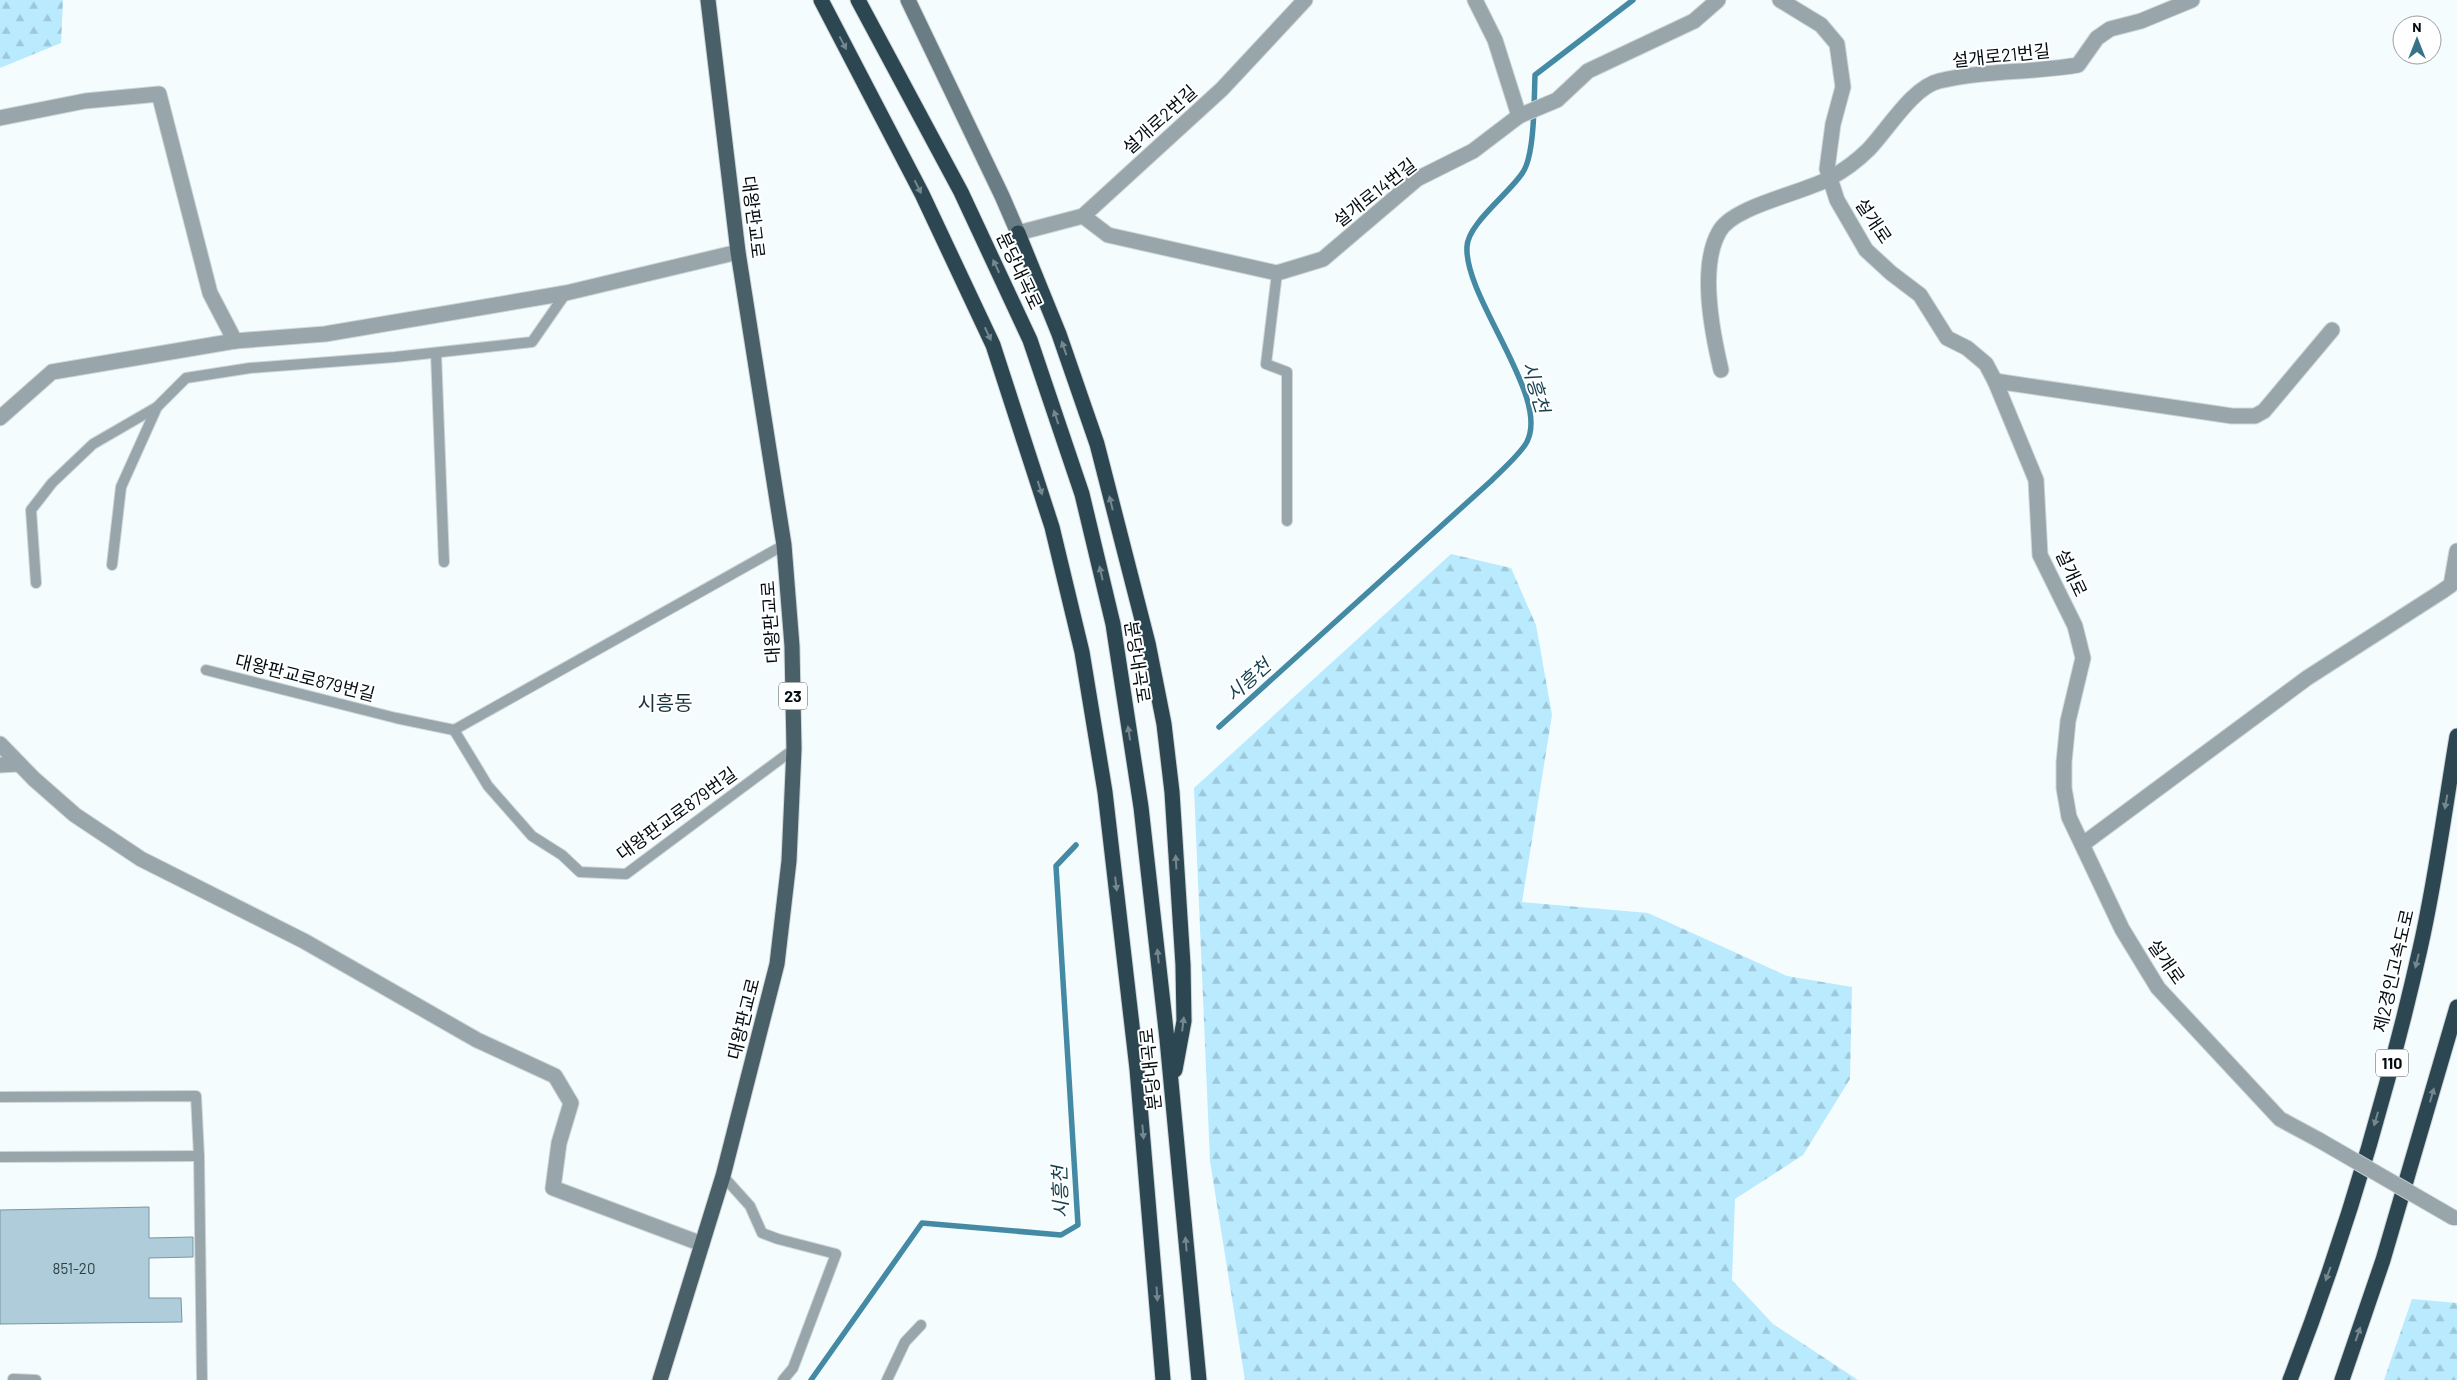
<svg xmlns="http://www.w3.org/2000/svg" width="2457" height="1380" font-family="Barlow,'Noto Sans KR',sans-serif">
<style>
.forest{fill:url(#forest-firs)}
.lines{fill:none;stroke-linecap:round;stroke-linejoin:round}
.stream{stroke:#448aa4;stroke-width:5.5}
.building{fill:#aeccd9;stroke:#7996a3}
.lane-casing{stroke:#ced6d8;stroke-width:12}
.street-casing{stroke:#ced6d8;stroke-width:17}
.secondary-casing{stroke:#ced6d8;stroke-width:17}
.primary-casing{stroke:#ced6d8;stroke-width:17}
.highway-casing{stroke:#ced6d8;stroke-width:17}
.lane{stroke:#98a5ab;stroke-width:10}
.street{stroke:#98a5ab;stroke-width:15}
.secondary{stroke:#6a7d85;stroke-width:15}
.primary{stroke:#496069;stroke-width:15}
.highway{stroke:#2d4752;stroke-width:15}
.street-bridge-casing{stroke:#ced6d8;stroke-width:17;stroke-linecap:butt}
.street-bridge{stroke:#98a5ab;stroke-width:15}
.oneway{fill:#76878f}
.labels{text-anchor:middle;stroke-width:4;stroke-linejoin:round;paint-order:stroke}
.number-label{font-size:15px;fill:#2e3e44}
.shield{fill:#fff;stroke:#4f5659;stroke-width:1}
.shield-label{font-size:16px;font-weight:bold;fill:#040e12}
.street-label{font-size:18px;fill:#040e12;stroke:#fff}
.water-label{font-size:19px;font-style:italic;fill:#143f4e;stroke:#fff}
.quarter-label{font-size:20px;fill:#17313c;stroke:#fff}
</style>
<defs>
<pattern id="forest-firs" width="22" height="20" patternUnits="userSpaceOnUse" patternTransform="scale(1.25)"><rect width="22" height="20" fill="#b9eafe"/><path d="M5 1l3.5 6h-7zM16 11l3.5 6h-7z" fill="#9dc8d9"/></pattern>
</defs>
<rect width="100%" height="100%" fill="#f5fcfe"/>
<!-- forest -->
<g class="forest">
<path d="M0,0H63L61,43L0,68Z"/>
<path d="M1451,554L1511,568L1536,625L1552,715L1522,902L1648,913L1787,976L1852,987L1850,1079L1803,1155L1735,1199L1732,1280L1773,1324L1858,1380H1245L1210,1161L1194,788Z"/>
<path d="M2412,1299L2457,1303V1380H2384Z"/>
</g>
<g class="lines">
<!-- stream -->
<g class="stream">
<path d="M1219,727L1491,481C1502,470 1516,458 1525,445C1555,402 1464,299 1467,247C1467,224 1511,192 1523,172C1535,154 1534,98 1535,75L1633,0"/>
<path d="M811,1380L922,1223L1061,1235L1078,1225L1056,866L1076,845"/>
</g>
</g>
<!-- building -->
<path class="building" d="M149,1207V1238L193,1237V1257L149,1258V1298H181L182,1322L0,1324V1210Z"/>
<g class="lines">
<defs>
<g id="lane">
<path d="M1277,273L1266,364L1287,372V521"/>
<path d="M436,353L444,562"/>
<path d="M784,545L454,730L488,786L532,836L562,855L580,872L626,874L794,749"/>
<path d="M112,565L121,487L157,407L186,378L250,368L395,357L532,342L566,293"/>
<path d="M36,583L31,510L52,483L93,444L157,407"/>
<path d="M206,670L396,718L454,730"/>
<path d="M0,1097L196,1096L199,1156L202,1380"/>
<path d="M0,1157L199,1156"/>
<path d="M723,1176L750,1206L762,1233L778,1239L836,1254L793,1368L783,1380"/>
<path d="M13,1379L36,1380"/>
<path d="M887,1380L905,1342L921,1325"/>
</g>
<g id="street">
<path d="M1475,0L1495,40L1519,116"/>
<path d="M1780,0L1821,25L1837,44L1843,87L1833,124L1827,169L1837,200L1866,250L1891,273L1920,295L1947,338L1967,348L1986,364L1995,381L2036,480L2040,555L2075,626L2083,658L2068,721L2064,762V788L2069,817L2122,929L2158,988L2280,1119L2319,1140"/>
<path d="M0,118L85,101L159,94L210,293L235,341"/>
<path d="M1083,216L1108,235L1277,273L1323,259L1417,179L1473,151L1519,116L1557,100L1588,71L1694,21L1718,0"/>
<path d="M1018,233L1083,216L1222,89L1305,0"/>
<path d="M1721,370C1712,332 1699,267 1719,232C1732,206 1804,193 1830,178C1843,171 1859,159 1869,149C1888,129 1913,87 1939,81C1984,70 2032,73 2078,65L2097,38L2110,29L2141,21L2192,0"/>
<path d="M1995,381L2232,416H2255L2264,411L2332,330"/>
<path d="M0,418L52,372L235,341L325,334L566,293L738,252"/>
<path d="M0,744L34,779L75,815L141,859L304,941L477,1040L555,1076L571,1103L559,1143L553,1188L702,1244"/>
<path d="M0,765L19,764"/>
<path d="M2083,844L2307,678L2441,592L2451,585L2457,551"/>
</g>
<path id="secondary" d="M908,0L1002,196L1018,233"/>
<path id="primary" d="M660,1380L723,1176L777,964L789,861L794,749L792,646L784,545L738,252L708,0"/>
<g id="highway">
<path d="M821,0L922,194L993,345L1052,527L1082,652L1105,792L1137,1069L1163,1380"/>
<path d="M858,0L961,192L1030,340L1082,494L1113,624L1141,807L1167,1039L1199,1380"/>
<path d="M1018,233L1059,334L1097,444L1148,643L1164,724L1172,792L1183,965L1184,1021L1175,1070"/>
<path d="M2290,1380C2344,1240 2387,1095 2420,949C2436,879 2445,807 2457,736"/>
<path d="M2342,1380L2383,1260L2457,1007"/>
</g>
</defs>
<!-- lane casing -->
<use href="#lane" class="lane-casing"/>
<!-- street casing -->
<use href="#street" class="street-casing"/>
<!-- secondary casing -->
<use href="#secondary" class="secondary-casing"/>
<!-- primary casing -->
<use href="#primary" class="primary-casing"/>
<!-- highway casing -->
<use href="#highway" class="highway-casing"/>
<!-- lane -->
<use href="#lane" class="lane"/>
<!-- street -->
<use href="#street" class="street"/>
<!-- secondary -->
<use href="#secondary" class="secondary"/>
<!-- primary -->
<use href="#primary" class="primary"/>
<!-- highway -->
<use href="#highway" class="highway"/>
<defs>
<path id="street-bridge" d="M2319,1140L2454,1218"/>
</defs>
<!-- street-bridge casing -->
<use href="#street-bridge" class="street-bridge-casing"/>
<!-- street-bridge -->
<use href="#street-bridge" class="street-bridge"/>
</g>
<!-- one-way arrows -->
<defs><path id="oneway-solid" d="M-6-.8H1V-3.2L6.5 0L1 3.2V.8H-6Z" transform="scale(1.25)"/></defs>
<g class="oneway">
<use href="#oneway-solid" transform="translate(843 43) rotate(62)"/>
<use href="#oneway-solid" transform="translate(918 187) rotate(63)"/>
<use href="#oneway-solid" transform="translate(996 266) rotate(-115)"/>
<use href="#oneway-solid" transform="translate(988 334) rotate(65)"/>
<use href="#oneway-solid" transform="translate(1064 348) rotate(-109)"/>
<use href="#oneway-solid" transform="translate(1056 417) rotate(-108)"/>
<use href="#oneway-solid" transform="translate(1040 488) rotate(72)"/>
<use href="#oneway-solid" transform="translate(1111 503) rotate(-104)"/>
<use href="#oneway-solid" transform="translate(1101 573) rotate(-103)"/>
<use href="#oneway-solid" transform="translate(1129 733) rotate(-99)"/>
<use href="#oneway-solid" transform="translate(2446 802) rotate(100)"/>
<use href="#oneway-solid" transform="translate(1176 862) rotate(-93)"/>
<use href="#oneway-solid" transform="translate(1116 884) rotate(83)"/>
<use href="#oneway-solid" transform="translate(1158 956) rotate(-96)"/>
<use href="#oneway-solid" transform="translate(2417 961) rotate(104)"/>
<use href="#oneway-solid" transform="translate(1183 1024) rotate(-83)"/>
<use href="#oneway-solid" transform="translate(2432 1095) rotate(-74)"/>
<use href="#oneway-solid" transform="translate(2376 1119) rotate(106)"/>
<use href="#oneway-solid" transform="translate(1143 1132) rotate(85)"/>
<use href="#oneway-solid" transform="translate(1186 1244) rotate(-95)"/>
<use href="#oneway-solid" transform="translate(2328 1274) rotate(110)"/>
<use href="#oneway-solid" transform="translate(1157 1294) rotate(86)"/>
<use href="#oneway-solid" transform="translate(2358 1334) rotate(-71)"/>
</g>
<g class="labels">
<!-- number labels -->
<g class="number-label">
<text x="74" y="1274">851-20</text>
</g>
<!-- shield labels -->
<g class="shield">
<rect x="779" y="682.5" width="28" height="27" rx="4"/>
<rect x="2376" y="1049.5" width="32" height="27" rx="4"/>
</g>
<g class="shield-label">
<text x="793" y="702">23</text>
<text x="2392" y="1069">110</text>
</g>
<!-- street labels -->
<g class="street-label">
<text transform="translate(2001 56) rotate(-6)" y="6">설개로21번길</text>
<text transform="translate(1160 120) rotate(-42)" y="6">설개로2번길</text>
<text transform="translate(1375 193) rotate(-38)" y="6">설개로14번길</text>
<text transform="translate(753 217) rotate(83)" y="6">대왕판교로</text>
<text transform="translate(1873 221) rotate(56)" y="6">설개로</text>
<text transform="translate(1019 271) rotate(65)" y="6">분당내곡로</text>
<text transform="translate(2071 573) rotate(65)" y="6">설개로</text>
<text transform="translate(771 622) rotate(-94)" y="6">대왕판교로</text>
<text transform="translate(1137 662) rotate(81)" y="6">분당내곡로</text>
<text transform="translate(305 678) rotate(14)" y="6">대왕판교로879번길</text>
<text transform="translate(677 814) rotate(-36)" y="6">대왕판교로879번길</text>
<text transform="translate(2166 962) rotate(55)" y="6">설개로</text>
<text transform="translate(2394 971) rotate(-77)" y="6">제2경인고속도로</text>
<text transform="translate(744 1019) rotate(-76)" y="6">대왕판교로</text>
<text transform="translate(1151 1069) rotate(-96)" y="6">분당내곡로</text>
</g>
<!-- water labels -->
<g class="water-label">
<text transform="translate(1536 387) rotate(73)" y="7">시흥천</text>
<text transform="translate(1248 680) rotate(-42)" y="7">시흥천</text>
<text transform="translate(1060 1192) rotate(-92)" y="7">시흥천</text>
</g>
<!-- quarter labels -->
<g class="quarter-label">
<text x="665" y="710">시흥동</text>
</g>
</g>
<!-- north arrow -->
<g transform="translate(2417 40)"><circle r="24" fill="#ffffff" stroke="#9b9fa0"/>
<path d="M0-4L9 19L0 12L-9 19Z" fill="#367389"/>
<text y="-8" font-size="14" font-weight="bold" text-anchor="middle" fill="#040e12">N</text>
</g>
</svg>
